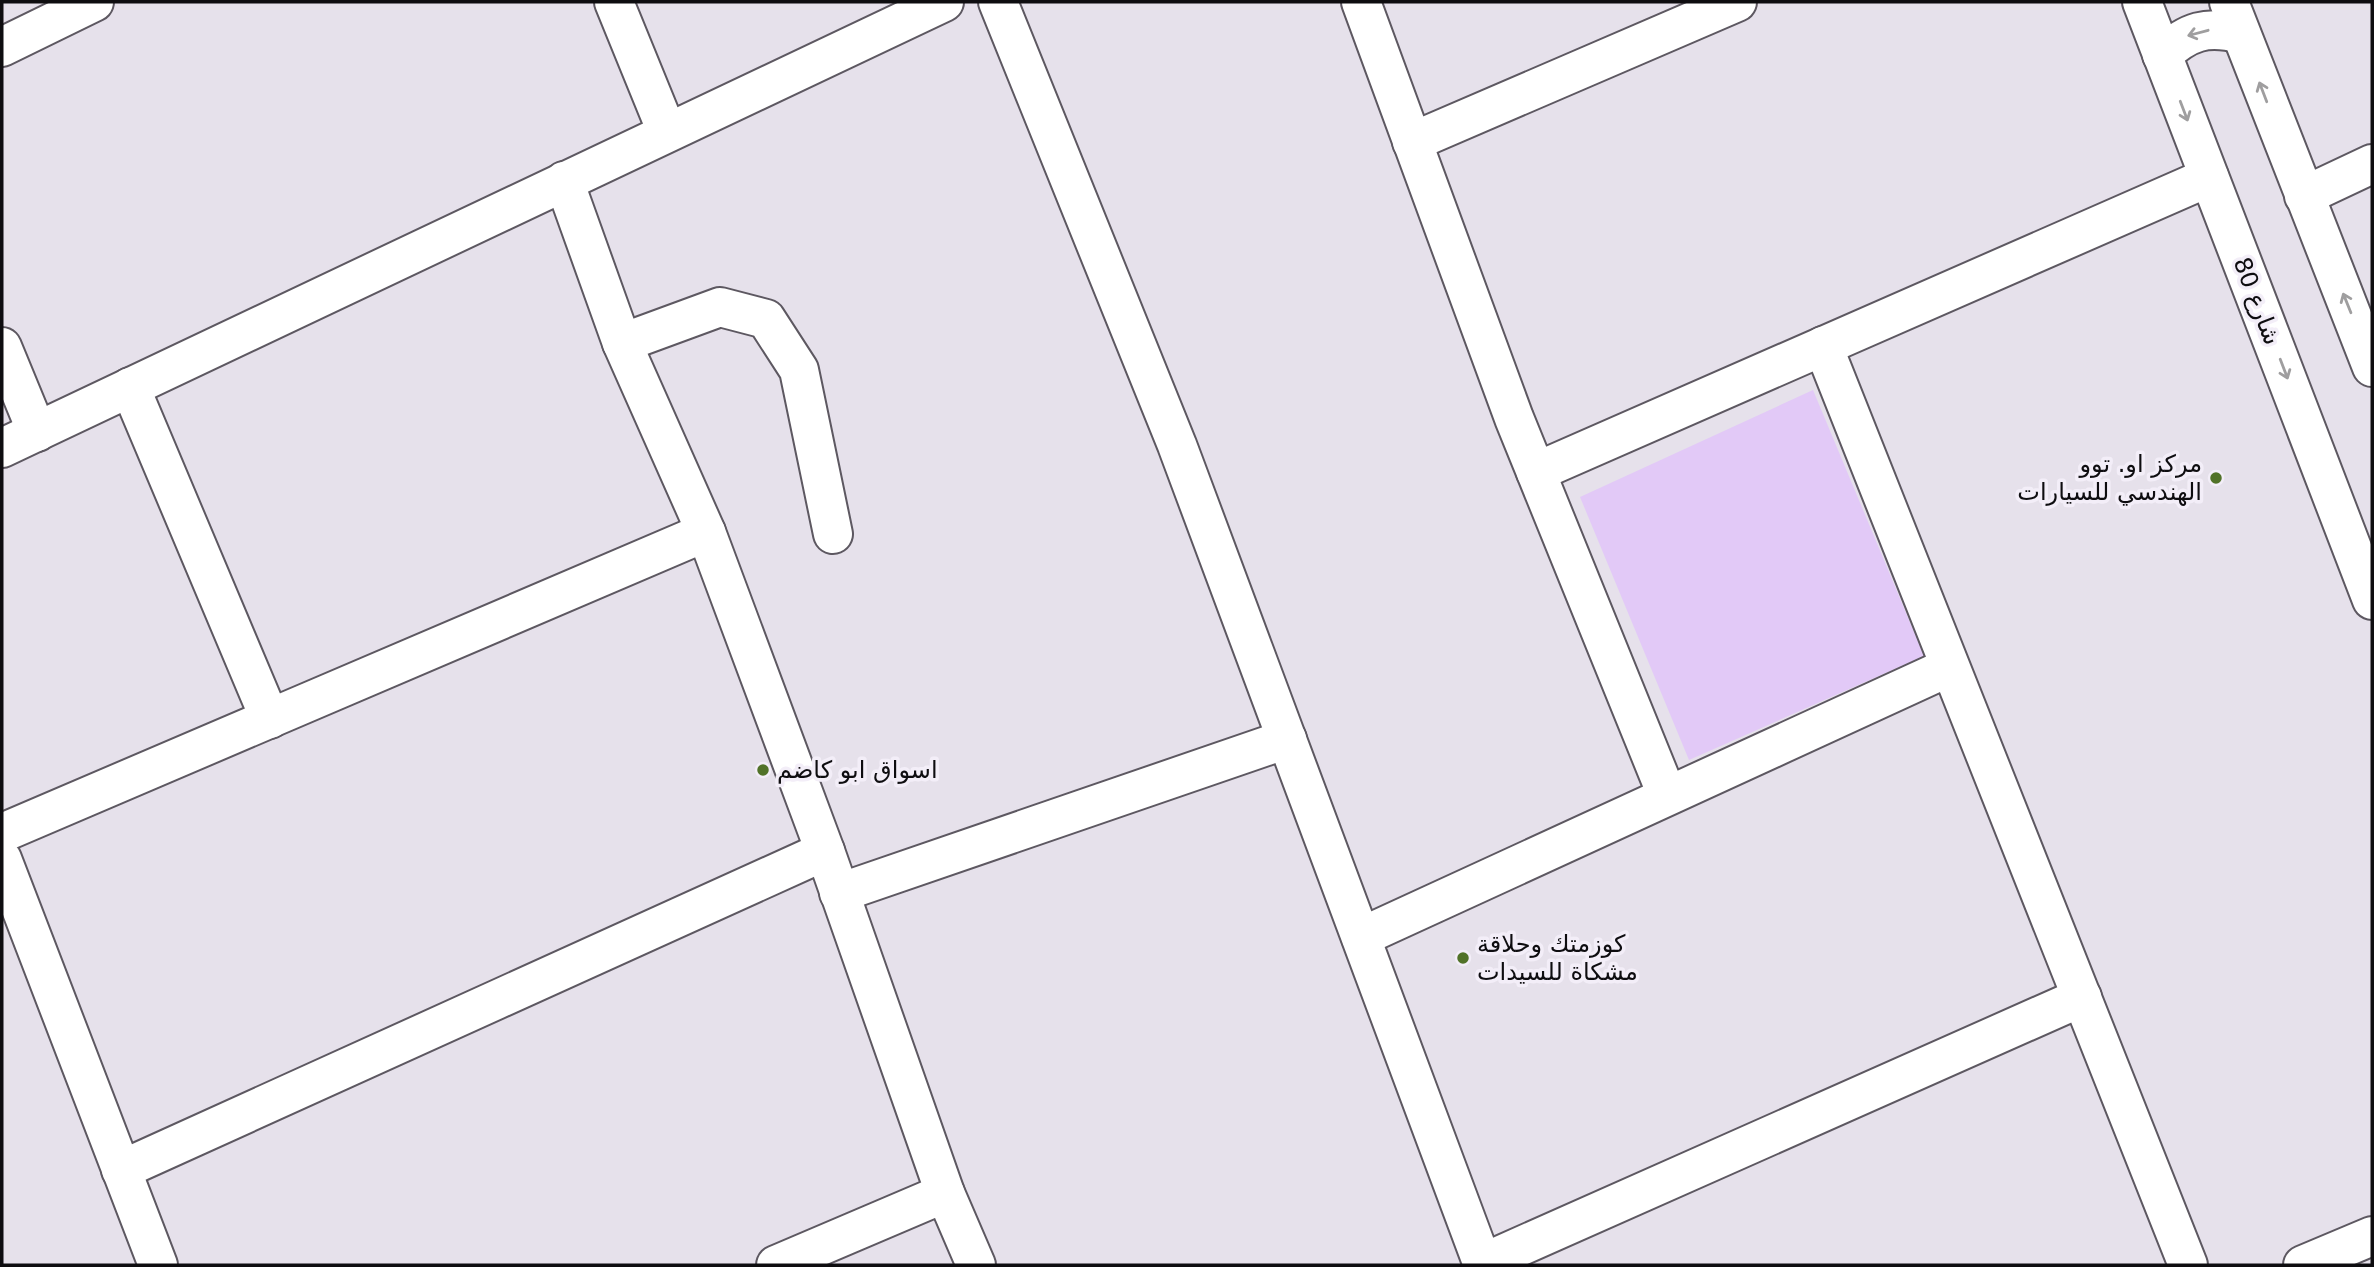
<svg xmlns="http://www.w3.org/2000/svg" width="2374" height="1267" font-family="'DejaVu Sans',Vazirmatn,sans-serif">
<style>
.green{fill:#e2c9f7}
.lines{fill:none;stroke-linecap:round;stroke-linejoin:round}
.minor-casing{stroke:#5d5861;stroke-width:42}
.major-casing{stroke:#5d5861;stroke-width:42}
.minor{stroke:#fff;stroke-width:38}
.major{stroke:#fff;stroke-width:38}
.oneway{stroke:#9f9e9f}
.poi-dot{fill:#517228;stroke:#f3eef8;stroke-width:2.5}
.labels{text-anchor:middle;stroke-width:7;stroke-linejoin:round;paint-order:stroke}
.street-label{font-size:24px;fill:#0e0d10;stroke:#f3eef8}
.poi-label{font-size:24px;fill:#0e0d10;stroke:#f3eef8;text-anchor:start}
</style>
<rect width="100%" height="100%" fill="#e6e1eb"/>
<!-- green -->
<path class="green" d="M1813,390L1924,656L1689,760L1580,497Z"/>
<g class="lines">
<defs>
<g id="minor">
<path d="M614,2L667,132"/>
<path d="M998,2L1177,445L1483,1265"/>
<path d="M1361,2L1514,418L1667,795"/>
<path d="M2,47L94,2"/>
<path d="M1412,142L1737,2"/>
<path d="M564,181L622,343L706,532L825,851L945,1193L976,1265"/>
<path d="M2304,196L2372,164"/>
<path d="M622,343L720,307L766,319L799,370L833,534"/>
<path d="M1823,346L2188,1265"/>
<path d="M2,347L37,432"/>
<path d="M130,387L270,719"/>
<path d="M2,448L944,2"/>
<path d="M1536,472L2209,177"/>
<path d="M2,833L706,532"/>
<path d="M2,859L158,1265"/>
<path d="M839,893L1287,739"/>
<path d="M1361,937L1949,667"/>
<path d="M121,1170L825,851"/>
<path d="M1483,1263L2082,997"/>
<path d="M776,1265L945,1193"/>
<path d="M2303,1265L2372,1236"/>
</g>
<g id="major">
<path d="M2142,2L2372,600"/>
<path d="M2229,2L2372,367"/>
<path d="M2162,55C2188,31 2207,25 2241,34"/>
</g>
</defs>
<!-- minor casing -->
<use href="#minor" class="minor-casing"/>
<!-- major casing -->
<use href="#major" class="major-casing"/>
<!-- minor -->
<use href="#minor" class="minor"/>
<!-- major -->
<use href="#major" class="major"/>
</g>
<!-- one-way arrows -->
<defs><path id="oneway-shaft" d="M-6 0H5M1.5-3L5.5 0L1.5 3" fill="none" stroke-width="1.6" stroke-linecap="round" stroke-linejoin="round" transform="scale(1.75)"/></defs>
<g class="oneway">
<use href="#oneway-shaft" transform="translate(2198 33) rotate(165)"/>
<use href="#oneway-shaft" transform="translate(2263 92) rotate(-111)"/>
<use href="#oneway-shaft" transform="translate(2184 111) rotate(69)"/>
<use href="#oneway-shaft" transform="translate(2347 303) rotate(-112)"/>
<use href="#oneway-shaft" transform="translate(2284 369) rotate(69)"/>
</g>
<!-- markers -->
<g class="poi-dot">
<circle cx="2216" cy="478" r="7"/>
<circle cx="763" cy="770" r="7"/>
<circle cx="1463" cy="958" r="7"/>
</g>
<g class="labels">
<!-- street labels -->
<g class="street-label">
<text transform="translate(2257 301) rotate(69)" y="8">شارع 80</text>
</g>
<!-- poi labels -->
<g class="poi-label">
<text x="2202" y="472" text-anchor="end">مركز او. توو<tspan x="2202" dy="28">الهندسي للسيارات</tspan></text>
<text x="777" y="778">اسواق ابو كاضم</text>
<text x="1477" y="952">كوزمتك وحلاقة<tspan x="1477" dy="28">مشكاة للسيدات</tspan></text>
</g>
</g>
<!-- border -->
<rect width="2374" height="1267" fill="none" stroke="#0e0d10" stroke-width="7"/>
</svg>
